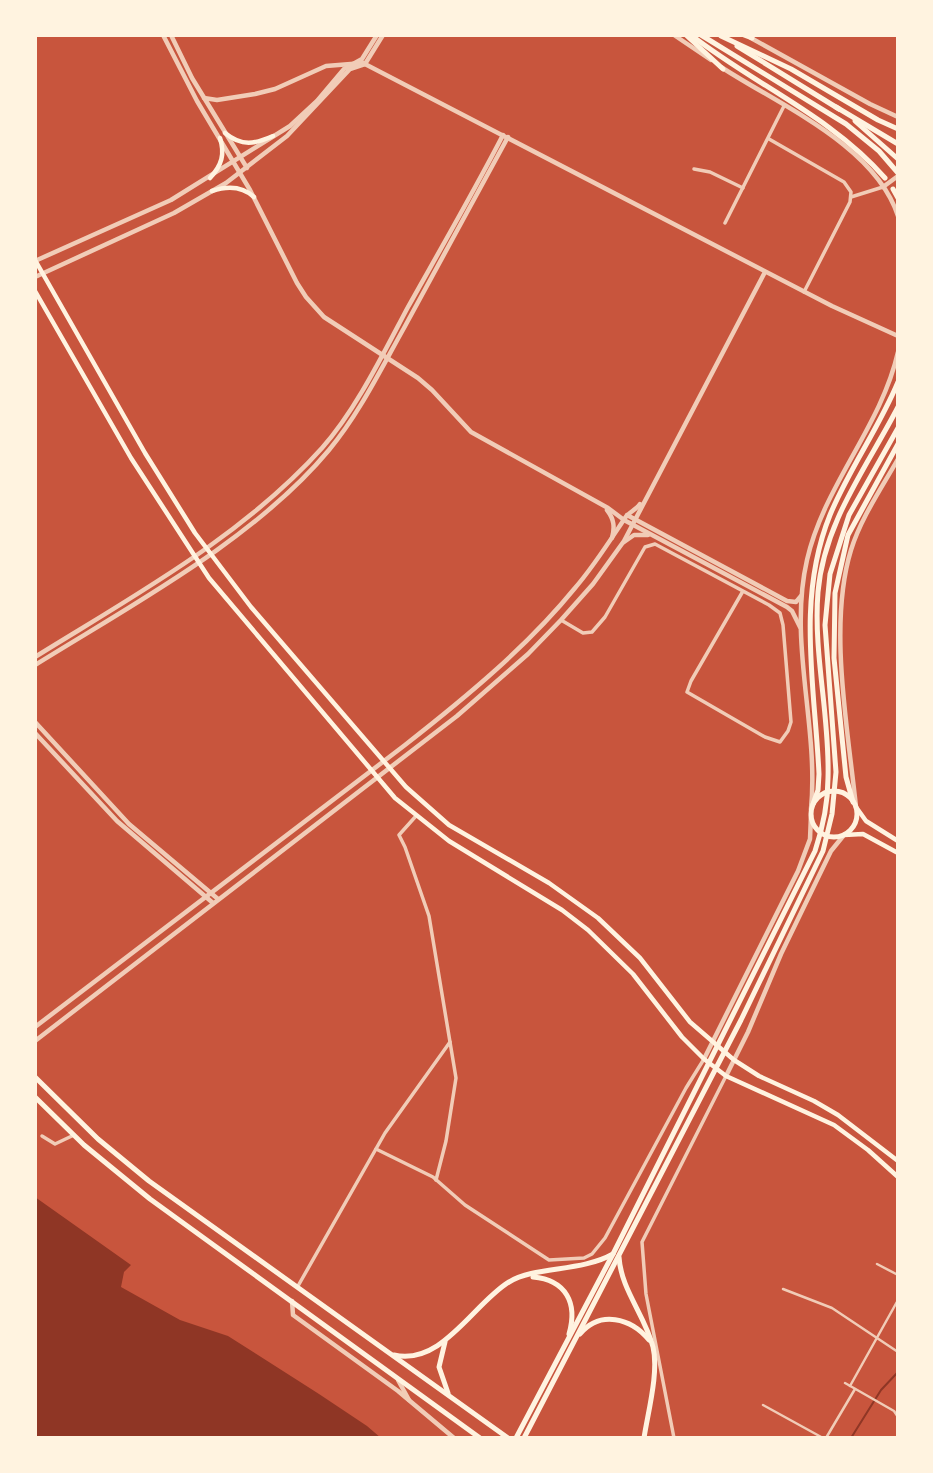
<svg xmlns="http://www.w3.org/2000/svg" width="933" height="1473" font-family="Arial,sans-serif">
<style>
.water{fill:#8f3625}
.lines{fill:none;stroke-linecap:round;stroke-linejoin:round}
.stream{stroke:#8f3625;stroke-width:2}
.pedestrian{stroke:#f1ccb7;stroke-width:2.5}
.minor{stroke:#f1ccb7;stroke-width:3.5}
.tertiary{stroke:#f1ccb7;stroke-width:4.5}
.secondary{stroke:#fff3e0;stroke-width:4.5}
.primary{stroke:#fff3e0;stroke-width:5}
.trunk{stroke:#fff3e0;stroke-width:5}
</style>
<rect width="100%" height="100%" fill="#c8553d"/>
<!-- water -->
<path class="water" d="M35,1197L131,1265L124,1272L121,1287L180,1320L228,1336L319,1394L367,1426L381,1438H35Z"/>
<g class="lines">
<!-- stream -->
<path class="stream" d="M851,1438L881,1390L898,1372"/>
<!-- pedestrian -->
<g class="pedestrian">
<path d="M877,1264L898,1275"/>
<path d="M783,1289L832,1308L898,1352"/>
<path d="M845,1383L894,1411L898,1417"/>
<path d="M850,1386L898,1300"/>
<path d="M763,1405L823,1438"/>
<path d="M826,1438L855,1389"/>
</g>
<!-- minor -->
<g class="minor">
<path d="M769,139L844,182L851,192L850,202L804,292"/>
<path d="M694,169L710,172L743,188"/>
<path d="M851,197L883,187"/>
<path d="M725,223L784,106"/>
<path d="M561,620L583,633L592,632L605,617L645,547L655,544L769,605L780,613L783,625L791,722L788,731L780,742L765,737L687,692L691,681L743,591"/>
<path d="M416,816L399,835L405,847L429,916L456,1078L446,1141L436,1180"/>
<path d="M42,1136L55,1144L74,1135"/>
<path d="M376,1149L433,1177L465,1205L549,1260L584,1258L592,1254L605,1238L686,1088L704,1059"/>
<path d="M298,1286L385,1133L450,1042"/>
<path d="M674,1438L646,1294L642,1242L726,1076"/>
</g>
<!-- tertiary -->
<g class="tertiary">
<path d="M163,35L197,101L250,190L297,283L306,297L324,317L418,378L432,390L471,432L608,508L624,520L787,607L792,611L800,627"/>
<path d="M171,35L192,78L247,168"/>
<path d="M674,35L711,60"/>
<path d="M751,38L870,104L898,117"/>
<path d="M721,67C779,105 875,145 898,216"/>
<path d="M204,98L217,100L255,94L275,89L326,66L363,63L832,306L898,336"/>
<path d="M883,187L898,176"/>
<path d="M35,261L171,200L290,126L317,101L344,69L362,59L377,35"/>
<path d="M35,277L174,213L226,183L287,136L350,69L365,64L383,35"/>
<path d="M607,510C614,519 615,527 612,538"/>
<path d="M627,515L787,601L796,602L801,596"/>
<path d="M624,542L634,535H648"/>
<path d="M35,657C135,595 243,536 322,448C356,410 384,352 408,307C440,250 473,193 503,135"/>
<path d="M35,665C133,604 255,539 329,450C359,414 381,369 404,328C439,264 473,201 508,137"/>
<path d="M35,722L129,824L218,899"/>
<path d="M35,733L117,821L213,903"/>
<path d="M856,807C848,729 828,625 851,550C861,518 881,489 898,459"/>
<path d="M811,809C819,727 788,642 807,560C824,485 881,427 898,352"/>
<path d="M35,1027L405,745C465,698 527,647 575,588C594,566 609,542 625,518C629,512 636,510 640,504"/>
<path d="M35,1041L457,716L528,654L561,620L593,584L624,541L765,272"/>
<path d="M704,1059L798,871L810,839L811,815"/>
<path d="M726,1076L748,1032L781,954L831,851L844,835"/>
<path d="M292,1301L293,1315L398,1391L454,1438"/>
<path d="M398,1380L409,1400"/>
</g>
<!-- secondary -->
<g class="secondary">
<path d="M225,133C242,147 255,144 273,136"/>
<path d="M210,178C222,165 225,154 220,138"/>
<path d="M212,191C227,186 242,186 254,197"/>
<path d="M35,260L145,453L195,533L251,607L406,787L449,825L549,883L598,918L640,958L690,1022L734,1060L759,1076L814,1101L838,1115L898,1161"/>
<path d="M35,291L131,458L209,578L395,798L449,841L562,910L588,930L633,974L682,1037L704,1059L726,1076L834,1125L868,1150L898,1177"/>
<path d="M856,807L866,821L898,841"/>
<path d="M844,835L863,834L898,853"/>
</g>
<!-- primary -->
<g class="primary">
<path d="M686,35L723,69"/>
<path d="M701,35L846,124L879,151L898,173"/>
<path d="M744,35L752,38"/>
<path d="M737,46L839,109"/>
<path d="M855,121L898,159"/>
<circle cx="834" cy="814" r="23"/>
<path d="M35,1077L98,1139L149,1181L508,1438"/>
<path d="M35,1097L84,1145L150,1199L480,1438"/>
<path d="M619,1257C621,1290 645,1315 653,1347C659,1372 648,1412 644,1438"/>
<path d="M533,1277C566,1280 578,1303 569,1334"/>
<path d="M580,1334C600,1310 631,1318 649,1340"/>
<path d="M445,1342L439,1367L448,1393"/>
<path d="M394,1355C442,1366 473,1304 509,1282C535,1266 581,1272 613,1254"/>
</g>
<!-- trunk -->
<g class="trunk">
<path d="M691,35C755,85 831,116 885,178"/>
<path d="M721,36L791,69L878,120L898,129"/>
<path d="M836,107L898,144"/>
<path d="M893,189L898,198"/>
<path d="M853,802L846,777L834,658L835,593L848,535L898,444"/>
<path d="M813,804L818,790L819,774C815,687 796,599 830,515C849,469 879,428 898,382"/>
<path d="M516,1438L613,1254L815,851C823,827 828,804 828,778C830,716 813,654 818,592C824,522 867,467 898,407"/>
<path d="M524,1438L741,1020L823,851L832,814L836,772L825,625L830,574L849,515L898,428"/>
</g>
</g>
<!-- border -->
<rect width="933" height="1473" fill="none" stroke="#fff3e0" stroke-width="74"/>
</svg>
